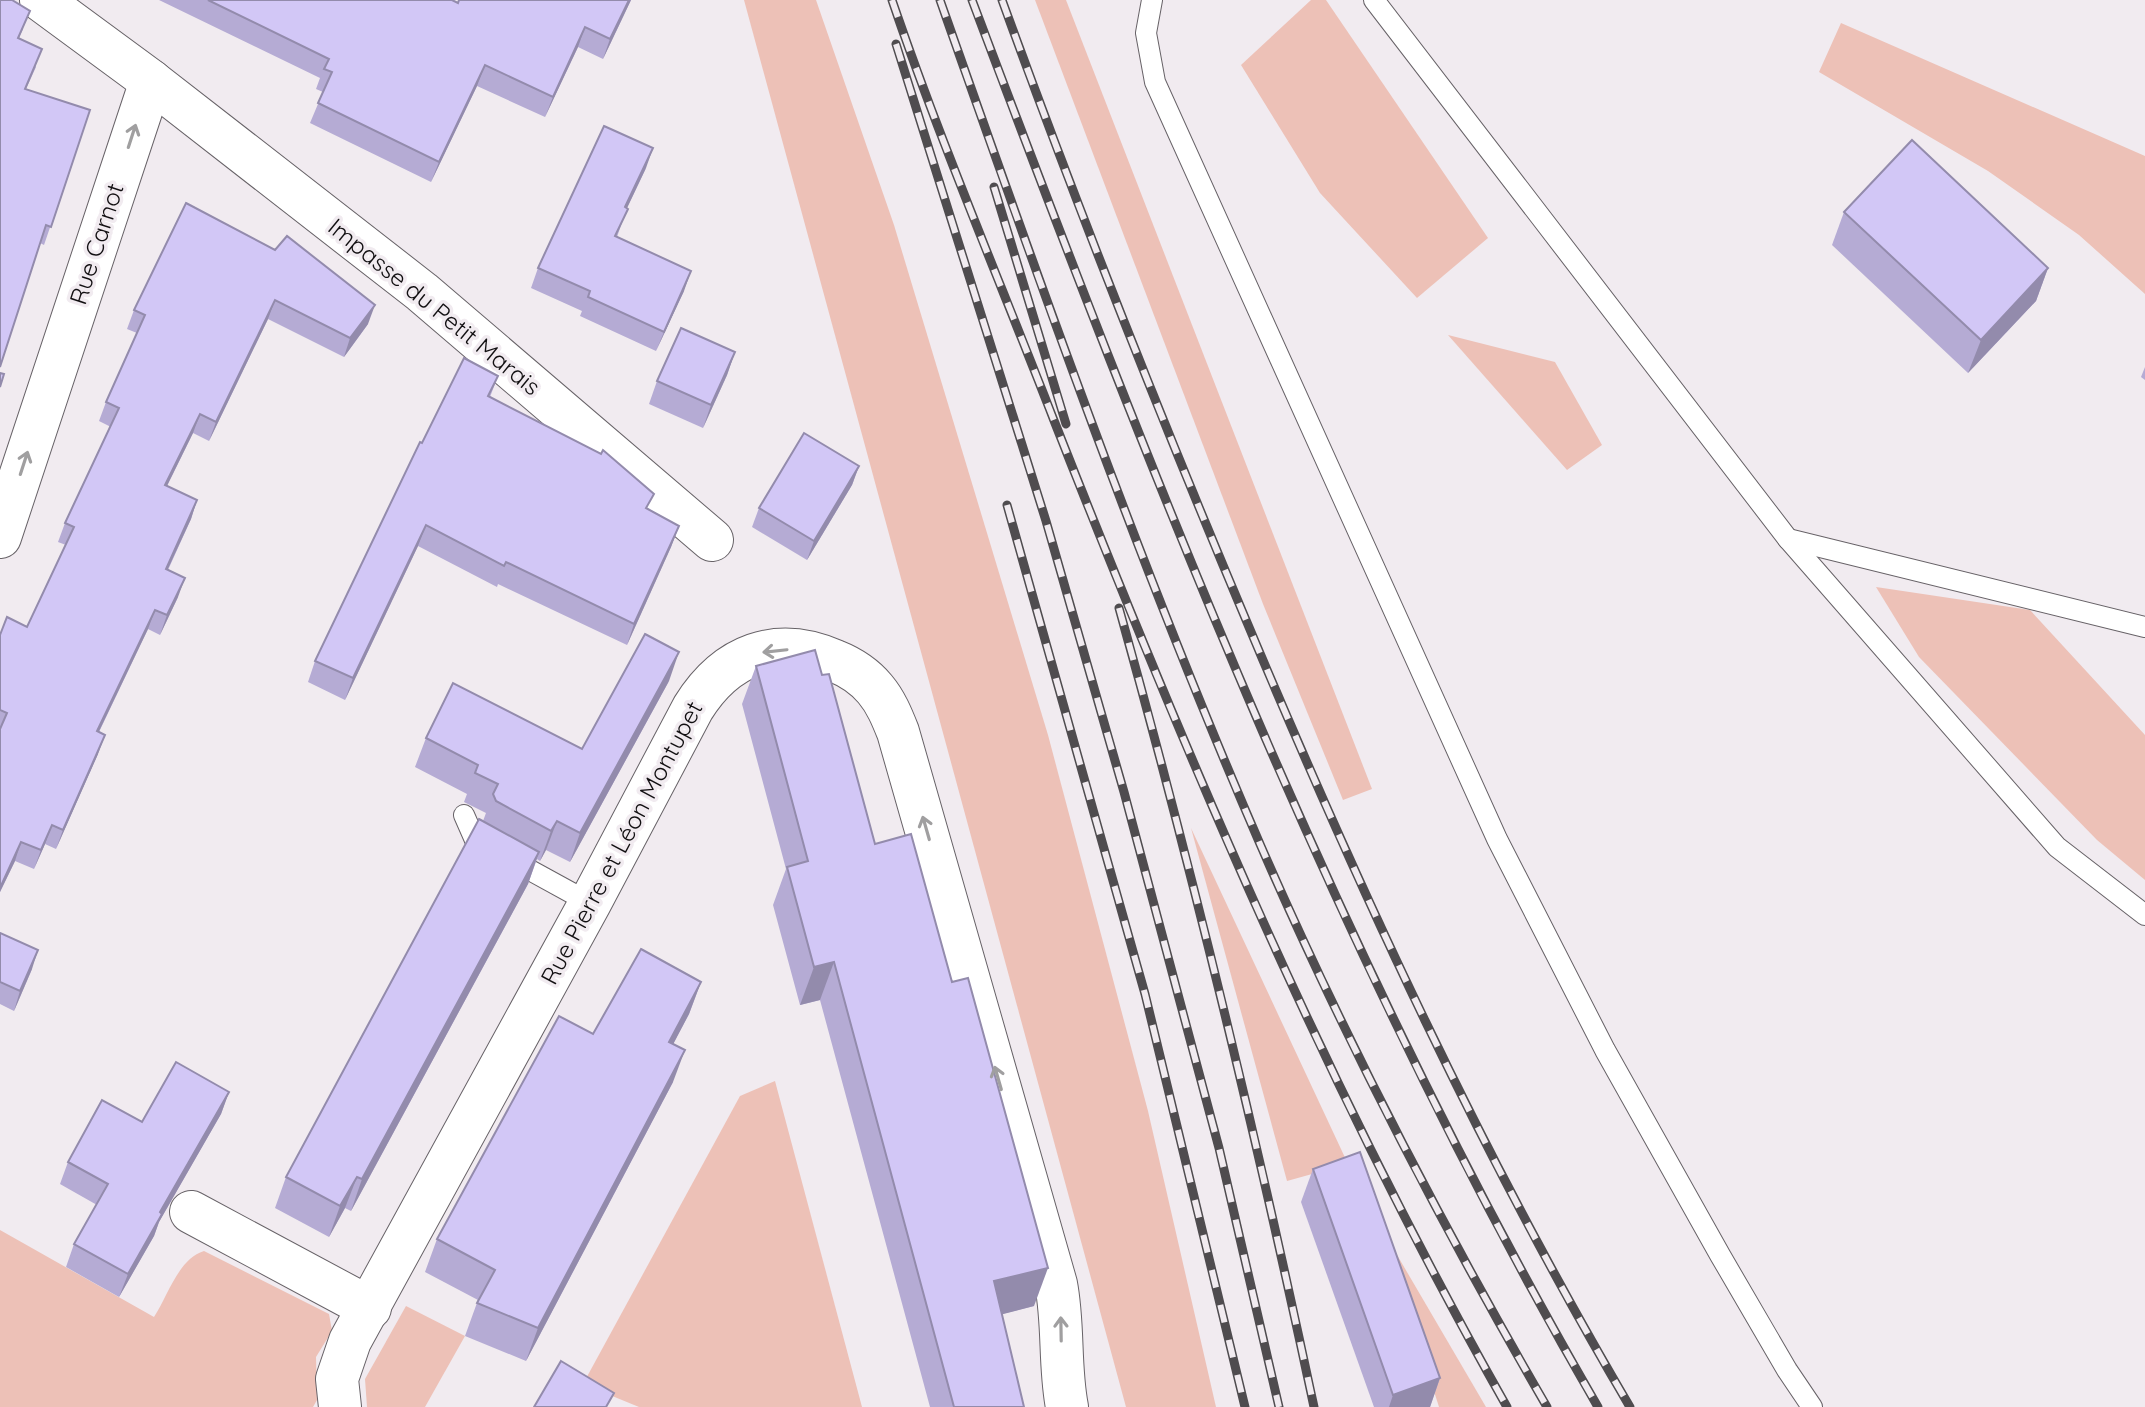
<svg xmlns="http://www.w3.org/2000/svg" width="2145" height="1407" font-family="Quicksand,sans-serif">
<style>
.green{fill:#edc1b7}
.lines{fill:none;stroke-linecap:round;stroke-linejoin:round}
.service-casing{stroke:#676267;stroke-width:22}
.minor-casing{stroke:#676267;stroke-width:44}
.service{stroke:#fff;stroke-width:20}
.minor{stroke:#fff;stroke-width:42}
.rail-casing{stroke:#4f4c4f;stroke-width:9}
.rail{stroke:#f1ebf0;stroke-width:6;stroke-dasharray:18;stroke-linecap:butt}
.wall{fill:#b5abd4}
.shaded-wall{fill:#938bac}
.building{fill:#d2c7f6;stroke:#938bac;stroke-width:2}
.oneway{stroke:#a09fa0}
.labels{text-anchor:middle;stroke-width:7;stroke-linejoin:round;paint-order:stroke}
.street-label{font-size:24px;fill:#110f11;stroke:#f1ebf0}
</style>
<rect width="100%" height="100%" fill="#f1ebf0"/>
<!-- green -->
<g class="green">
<path d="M744,0H816L894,225L1048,735L1148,1111L1216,1407H1126Z"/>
<path d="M1035,0H1066L1372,789L1343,800L1263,604Z"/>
<path d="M1311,0H1326L1488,238L1417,298L1320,193L1241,65Z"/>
<path d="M1841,23L2145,156V294L2079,235L1988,171L1819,72Z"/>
<path d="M1448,335L1555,362L1602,445L1567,470Z"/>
<path d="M1876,587L2030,610L2145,735V880L2097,840L1919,657Z"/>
<path d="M1191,828L1348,1164L1287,1181Z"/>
<path d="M775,1081L862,1407H639L583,1384L740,1096Z"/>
<path d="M0,1230L154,1317C168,1296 178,1259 204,1251L329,1314L332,1331L316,1357L317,1400L313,1407H0Z"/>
<path d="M1383,1231L1486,1407H1439Z"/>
<path d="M406,1306L465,1336L425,1407H367L365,1379Z"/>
</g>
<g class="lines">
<defs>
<g id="service">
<path d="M1152,0L1146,33L1155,82L1497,839L1605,1050L1720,1255L1787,1370L1812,1407"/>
<path d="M1374,0L1788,539L2057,847L2145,915"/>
<path d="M1788,539L2145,627"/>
<path d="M464,815L475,840L590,903"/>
</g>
<g id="minor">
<path d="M151,81L422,292L712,540"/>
<path d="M0,537L151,81L41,0"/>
<path d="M191,1212L370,1308"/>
<path d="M340,1407L337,1379L350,1341L590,903L693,708C726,655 776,635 835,661C850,667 865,677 875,689C886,702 892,717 898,732L1056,1284C1064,1325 1059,1366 1067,1407"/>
</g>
</defs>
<!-- service casing -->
<use href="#service" class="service-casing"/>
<!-- minor casing -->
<use href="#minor" class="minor-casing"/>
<!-- service -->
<use href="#service" class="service"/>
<!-- minor -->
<use href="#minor" class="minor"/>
<defs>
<g id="rail">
<path d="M892,0C940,141 999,279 1053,418C1186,756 1328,1091 1507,1407"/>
<path d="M940,0C1040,284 1140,567 1260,844C1344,1037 1441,1224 1547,1407"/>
<path d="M972,0C1153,480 1340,962 1598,1407"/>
<path d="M1002,0C1078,209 1160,416 1246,620C1359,889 1482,1156 1630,1407"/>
<path d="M896,44L1046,521L1124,792L1219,1148L1279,1407"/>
<path d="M994,187L1066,424"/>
<path d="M1007,505L1145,994L1245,1407"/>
<path d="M1119,608C1193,872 1257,1139 1314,1407"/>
</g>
</defs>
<!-- rail casing -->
<use href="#rail" class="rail-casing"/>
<!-- rail -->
<use href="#rail" class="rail"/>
</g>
<!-- wall -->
<g class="wall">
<path d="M0,0L23,29L19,38L36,67L26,89L90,110L44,245L40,243Z"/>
<path d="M159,0H452L458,3L459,0H631L603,59L578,47L545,117L477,86L431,182L310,123L323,92L316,89L320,78Z"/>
<path d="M646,168L627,208L617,237L684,291L656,351L580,316L582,311L531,288L538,268Z"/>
<path d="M186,203L368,324L344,357L268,319L209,441L193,433L167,486L197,500L191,519L168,570L178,597L160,635L148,629L99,732L98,754L56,849L45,844L34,869L15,861L0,892V635L27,627L66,545L58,542L65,523L111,427L99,421L106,402L137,333L127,329L134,310Z"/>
<path d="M1844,212L2048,268L2036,301L1968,373L1832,245Z"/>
<path d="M735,352L727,375L703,428L649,404L657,381Z"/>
<path d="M2145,367V380L2141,377Z"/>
<path d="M498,376L490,397L649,509L679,526L671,547L627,645L498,584L497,587L418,546L345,700L308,682L315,661L422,443Z"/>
<path d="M859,466L852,485L807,560L752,527L759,508Z"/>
<path d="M756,666L875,844L1034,1306L1002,1314L1024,1407H930L820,1000L800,1005L773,905L786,869L742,704Z"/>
<path d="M669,681L570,862L546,850L540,861L537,859L528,884L351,1211L345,1208L329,1237L275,1208L286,1177L483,821L486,813L464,802L467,794L415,767L426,738L582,749Z"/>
<path d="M0,933L32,969L14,1011L0,1004Z"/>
<path d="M701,982L689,1014L673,1044V1082L526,1361L465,1336L478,1300L425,1272L437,1239L593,1034Z"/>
<path d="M229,1092L221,1114L159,1222L154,1236L119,1297L66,1267L74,1244L97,1205L60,1184L68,1162L142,1122Z"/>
<path d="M1313,1169L1440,1378L1430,1407H1374L1301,1202Z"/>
</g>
<!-- shaded-wall -->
<g class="shaded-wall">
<path d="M629,0H631L603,59L610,39Z"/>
<path d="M585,27L578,47L545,117L553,97Z"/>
<path d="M485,65L477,86L431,182L439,162Z"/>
<path d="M653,148L646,168L618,227L625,207Z"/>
<path d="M2048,268L2036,301L1968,373L1981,340Z"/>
<path d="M691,271L684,291L656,351L664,332Z"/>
<path d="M275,300L268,319L209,441L216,422Z"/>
<path d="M375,305L368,324L344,357L350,338Z"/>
<path d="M735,352L727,375L703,428L711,405Z"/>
<path d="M200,414L193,433L158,504L165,485Z"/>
<path d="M859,466L852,485L807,560L814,541Z"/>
<path d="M197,500L191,519L159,588L166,569Z"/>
<path d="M426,525L418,546L345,700L353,678Z"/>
<path d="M679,526L671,547L627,645L634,624Z"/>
<path d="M185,578L178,597L160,635L167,615Z"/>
<path d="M155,610L148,629L90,750L97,731Z"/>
<path d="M679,652L669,681L570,862L580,833Z"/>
<path d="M105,735L98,754L56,849L63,830Z"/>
<path d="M557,821L546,850L540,861L551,831Z"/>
<path d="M52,825L45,844L34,869L41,850Z"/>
<path d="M21,842L15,861L0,892V888Z"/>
<path d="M539,852L528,884L351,1211L362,1179Z"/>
<path d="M38,950L32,969L14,1011L20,991Z"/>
<path d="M834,962L820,1000L800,1005L814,967Z"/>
<path d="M701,982L689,1014L657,1075L669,1042Z"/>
<path d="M685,1050L673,1082L526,1361L538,1328Z"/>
<path d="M229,1092L221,1114L159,1222L154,1236L119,1297L128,1274L160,1212Z"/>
<path d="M357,1177L345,1208L329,1237L340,1206Z"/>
<path d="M1048,1268L1034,1306L980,1320L994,1281Z"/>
<path d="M1440,1378L1430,1407H1389L1393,1395Z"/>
</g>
<!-- building -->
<g class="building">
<path d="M0,0H12L30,11L18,38L42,49L25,89L90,110L51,227L46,225L0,367Z"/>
<path d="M208,0H452L458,3L459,0H629L610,39L585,27L553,97L485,65L439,162L318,103L332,72L324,69L329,59Z"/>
<path d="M604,126L653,148L625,207L628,209L615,236L691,271L664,332L588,297L590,291L538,268Z"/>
<path d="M1912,140L2048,268L1981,340L1844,212Z"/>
<path d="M186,203L275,250L287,236L375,305L350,338L275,300L216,422L200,414L165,485L197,500L166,569L185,578L167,615L155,610L97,731L105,735L63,830L52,825L41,850L21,842L0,888V729L7,713L0,710V635L7,617L27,627L74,527L65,523L119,408L106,402L145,315L134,310Z"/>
<path d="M681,328L735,352L711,405L657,381Z"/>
<path d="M464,358L498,376L488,396L601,454L603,450L654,494L646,508L679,526L634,624L506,562L504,566L426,525L353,678L315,661L420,442L422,443Z"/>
<path d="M0,373L4,374L0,387Z"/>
<path d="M804,433L859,466L814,541L759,508Z"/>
<path d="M645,634L679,652L580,833L557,821L551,831L496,801L493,794L498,784L475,773L478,765L426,738L453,683L582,749Z"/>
<path d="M815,650L822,675L829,674L875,844L911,834L952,982L968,978L1048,1268L994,1281L1024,1407H954L834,962L814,967L787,867L808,861L756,666Z"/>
<path d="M479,819L539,852L362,1179L357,1177L340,1206L286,1177Z"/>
<path d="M0,933L38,950L20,991L0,982Z"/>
<path d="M641,949L701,982L669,1042L685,1050L538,1328L477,1303L495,1270L437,1239L559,1016L593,1034Z"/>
<path d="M176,1062L229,1092L160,1212L162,1214L128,1274L74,1244L108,1184L68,1162L102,1100L142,1122Z"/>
<path d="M1360,1152L1440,1378L1393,1395L1313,1169Z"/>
<path d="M561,1361L614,1393L606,1407H534Z"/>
</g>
<!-- one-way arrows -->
<defs><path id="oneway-shaft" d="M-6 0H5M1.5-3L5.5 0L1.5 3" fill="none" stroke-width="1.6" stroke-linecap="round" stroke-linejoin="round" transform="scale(2)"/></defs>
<g class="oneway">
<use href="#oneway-shaft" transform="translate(132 136) rotate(-72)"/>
<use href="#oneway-shaft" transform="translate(24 463) rotate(-72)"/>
<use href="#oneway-shaft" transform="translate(775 651) rotate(174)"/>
<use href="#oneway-shaft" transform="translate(926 828) rotate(-106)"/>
<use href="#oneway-shaft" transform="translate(998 1078) rotate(-106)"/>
<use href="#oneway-shaft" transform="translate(1061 1329) rotate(-91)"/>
</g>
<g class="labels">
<!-- street labels -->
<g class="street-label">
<text transform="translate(97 244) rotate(-72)" y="8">Rue Carnot</text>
<text transform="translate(434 307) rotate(39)" y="8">Impasse du Petit Marais</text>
<text transform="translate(622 843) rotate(-62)" y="8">Rue Pierre et Léon Montupet</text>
</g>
</g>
</svg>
